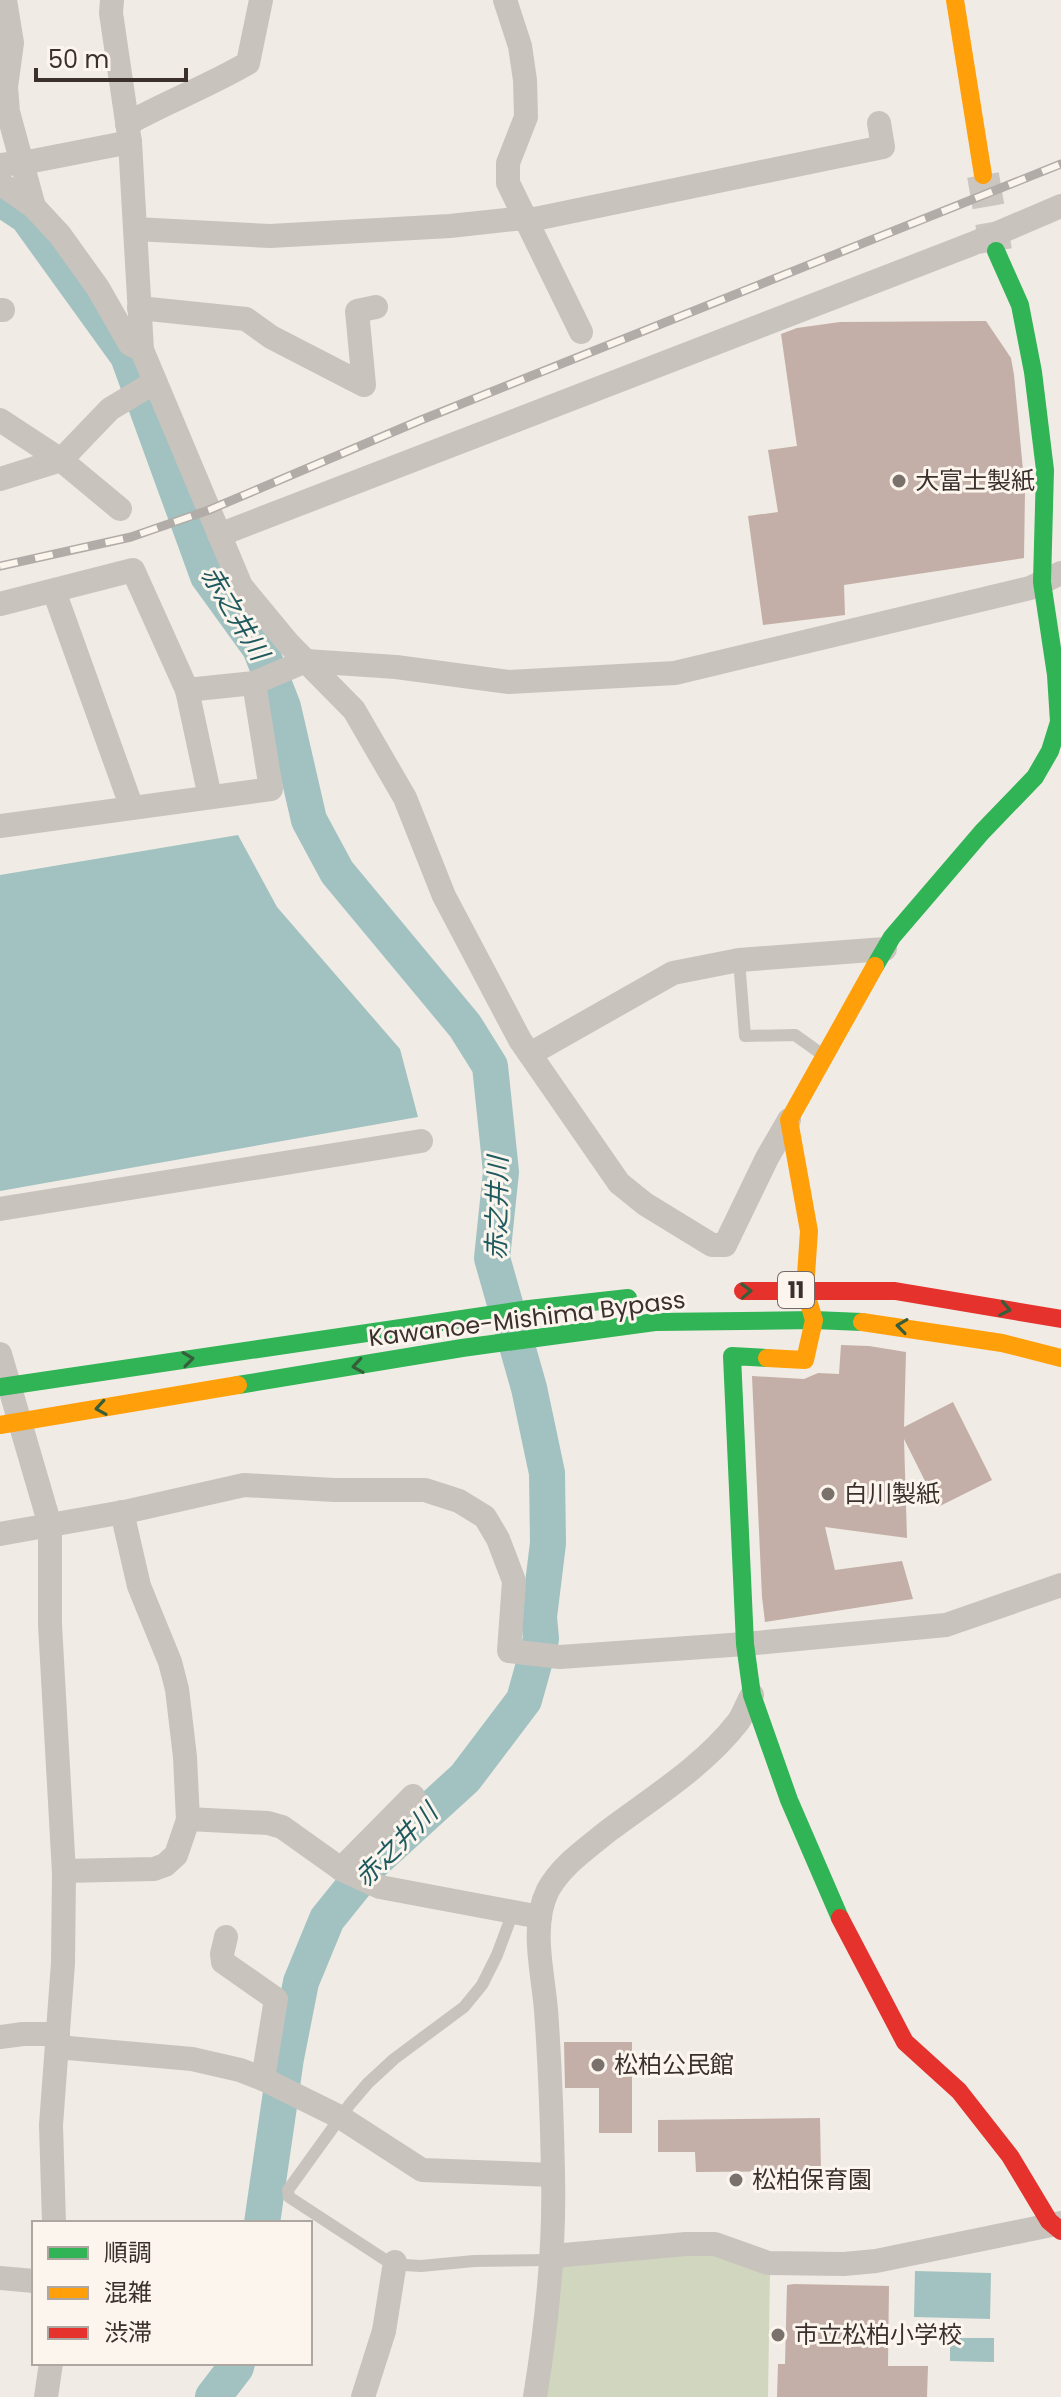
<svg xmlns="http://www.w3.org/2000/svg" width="1061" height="2397" font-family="Poppins,'Noto Sans JP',sans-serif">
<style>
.green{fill:#d1d6bf}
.water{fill:#a1c2c1}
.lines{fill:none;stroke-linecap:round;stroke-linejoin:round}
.river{stroke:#a1c2c1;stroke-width:36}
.building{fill:#c3afa7}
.secondary-tunnel{stroke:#ccc6c0;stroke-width:32;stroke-dasharray:32 16;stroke-linecap:butt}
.lane{stroke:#c9c3be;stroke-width:12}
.street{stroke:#c9c3be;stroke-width:24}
.fast{stroke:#30b455;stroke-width:18}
.slow{stroke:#ff9f0a;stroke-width:18}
.jam{stroke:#e5322d;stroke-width:18}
.rail-casing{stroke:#b1aca8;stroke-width:9}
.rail{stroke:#fbf5ee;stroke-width:6;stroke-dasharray:18;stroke-linecap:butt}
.oneway{stroke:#375e3a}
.poi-dot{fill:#7a716c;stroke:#fbf5ee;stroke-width:3}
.labels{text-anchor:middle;stroke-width:6;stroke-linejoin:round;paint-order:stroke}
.shield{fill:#fbf5ee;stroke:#756b66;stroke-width:2}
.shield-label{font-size:22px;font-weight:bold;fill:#3b302b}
.poi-label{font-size:24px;fill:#3b302b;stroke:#fbf5ee;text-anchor:start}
.street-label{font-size:24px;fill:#3b302b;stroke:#fbf5ee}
.water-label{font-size:26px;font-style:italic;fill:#1f5a5e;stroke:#fbf5ee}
</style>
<rect width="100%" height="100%" fill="#f0ebe5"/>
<!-- green -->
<path class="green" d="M709,2251L770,2269L768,2397H543L560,2265Z"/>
<!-- water -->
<g class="water">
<path d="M238,835L277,907L400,1049L418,1117L0,1191V875Z"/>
<path d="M915,2271L991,2273L990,2319L914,2317Z"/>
<path d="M950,2338H994V2362L950,2361Z"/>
</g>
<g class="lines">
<!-- river -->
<g class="river">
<path d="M0,198L27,216L128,356L208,576L260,648L283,707L309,820L337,872L465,1026L490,1066L501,1172L492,1258L529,1388L547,1473L548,1543L539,1617L541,1639L524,1700L465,1778L373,1862L327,1919L301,1982L286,2058L262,2223"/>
<path d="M213,2397L236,2367L237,2363"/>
</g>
</g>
<!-- building -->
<g class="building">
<path d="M986,321L1011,358L1014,375L1025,491L1024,558L844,585L845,615L763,625L748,516L778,512L768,450L797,446L781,334L797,328L840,322Z"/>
<path d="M841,1345L869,1346L906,1352L904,1427L953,1402L992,1480L938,1507L904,1439L907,1538L825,1527L835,1570L902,1561L913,1599L765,1622L762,1597L752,1376L804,1379L818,1373L839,1374Z"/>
<path d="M564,2042H632V2133H599V2088H565Z"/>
<path d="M820,2118L821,2171L696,2172L695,2152H658V2120Z"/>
<path d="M794,2284L889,2286L888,2366H928L927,2397H777L778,2364H785L787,2285Z"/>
</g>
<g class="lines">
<!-- secondary-tunnel -->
<path class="secondary-tunnel" d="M983,175L996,251"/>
<!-- lane -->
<g class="lane">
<path d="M739,960L745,1036L795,1035L823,1055"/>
<path d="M513,1912L497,1955L482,1985L464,2007L394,2059L368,2083L350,2104L288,2190L289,2197L387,2261L404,2265L421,2266L474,2261L552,2260"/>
</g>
<!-- street -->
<g class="street">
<path d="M5,0L12,43L6,87L8,112L34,207"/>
<path d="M112,0L111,13L130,142L142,350L241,586L288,643L354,710L405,798L444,896L520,1040L619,1183L645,1204L712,1245H725L767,1158L789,1120"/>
<path d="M505,0L520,46L525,80L526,117L508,163V183L581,332"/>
<path d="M127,124C166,102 209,86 248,63L261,0"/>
<path d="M0,165L33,161L130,142"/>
<path d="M0,183L34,207L60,235L98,288L130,344L142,350"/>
<path d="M135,229L270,236L450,226L524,218L535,219L883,147L879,123"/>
<path d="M139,308L246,319L271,337L364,385L357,311L376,307"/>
<path d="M0,310H3"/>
<path d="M0,420L61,460L120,509"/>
<path d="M0,479L61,460L110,409L155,382"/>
<path d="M219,535L972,244L1061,206"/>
<path d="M54,591L132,808"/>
<path d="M0,604L133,570L187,690L210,797"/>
<path d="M187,690L254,683"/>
<path d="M0,826L271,789L254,683L306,661L396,667L509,682L675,673L1030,588L1061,573"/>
<path d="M530,1054L673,973L739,960L885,949"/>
<path d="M0,1209L421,1141"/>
<path d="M0,1354L50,1525V1625L64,1873L63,1963L51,2125L54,2223"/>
<path d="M0,1534L129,1511L244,1485L334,1490H425L459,1501L485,1517L498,1539L514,1581L509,1651L560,1657L745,1644L946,1625L1061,1585"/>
<path d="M188,1819L268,1823L282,1827L341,1869L380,1887L540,1917"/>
<path d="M341,1869L413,1796"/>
<path d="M64,1871L154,1869L165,1865L176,1855L188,1820L185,1757L177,1689L170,1662L139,1586L122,1512"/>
<path d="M226,1937L222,1954L223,1962L276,1999L263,2079"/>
<path d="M0,2037L23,2034H58"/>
<path d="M57,2047L192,2059L240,2070L263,2079L340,2117L422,2170L553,2175"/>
<path d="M553,2256L686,2244H715L768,2263L844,2264L876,2261L1061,2223"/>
<path d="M0,2278L34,2281"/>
<path d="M46,2397L51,2363"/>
<path d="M363,2397L384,2331L395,2262"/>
<path d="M535,2397C547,2323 555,2249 553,2174C552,2119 550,2064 546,2010C543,1972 530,1926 548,1890C562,1865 586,1849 608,1831C652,1798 704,1766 738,1722C744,1714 747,1703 752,1695"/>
</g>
<!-- fast -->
<g class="fast">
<path d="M875,966L892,937L982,832L1035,777L1050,751L1059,722L1056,675L1042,582L1045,470L1033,372L1020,305L996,251"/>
<path d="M767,1358L732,1356L745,1644L752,1695L789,1800L840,1918"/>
<path d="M238,1385L462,1348L655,1322L814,1320L862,1322"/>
<path d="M0,1387L529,1309L628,1298"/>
</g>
<!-- slow -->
<g class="slow">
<path d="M955,0L983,175"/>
<path d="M862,1322L1002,1343L1061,1358"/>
<path d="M767,1358L805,1360L814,1320L805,1290L809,1231L789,1120L875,966"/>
<path d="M0,1425L238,1385"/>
</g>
<!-- jam -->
<g class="jam">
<path d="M743,1291H895L1061,1319"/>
<path d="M840,1918L905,2042L959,2091L1010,2156L1049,2221L1061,2231"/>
</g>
<defs>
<path id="rail" d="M0,566L131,537L209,510L421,420L1061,164"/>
</defs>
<!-- rail casing -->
<use href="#rail" class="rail-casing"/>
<!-- rail -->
<use href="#rail" class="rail"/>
</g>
<!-- one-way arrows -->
<defs><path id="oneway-chevron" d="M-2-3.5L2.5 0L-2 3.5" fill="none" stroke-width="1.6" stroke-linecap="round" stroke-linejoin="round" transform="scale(2)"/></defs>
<g class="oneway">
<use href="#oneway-chevron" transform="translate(746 1291) rotate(-2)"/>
<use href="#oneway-chevron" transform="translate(1005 1309) rotate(11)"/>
<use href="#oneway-chevron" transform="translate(902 1326) rotate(-172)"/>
<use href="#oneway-chevron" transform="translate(188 1359) rotate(-8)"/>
<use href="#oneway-chevron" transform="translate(358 1366) rotate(171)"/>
<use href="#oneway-chevron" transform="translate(101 1408) rotate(171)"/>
</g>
<!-- markers -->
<g class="poi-dot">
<circle cx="899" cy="481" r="8"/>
<circle cx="828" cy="1494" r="8"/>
<circle cx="598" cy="2065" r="8"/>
<circle cx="736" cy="2180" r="8"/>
<circle cx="778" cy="2335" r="8"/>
</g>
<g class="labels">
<!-- shield labels -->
<rect class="shield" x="778" y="1272" width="36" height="36" rx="6"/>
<g class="shield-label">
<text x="796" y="1298">11</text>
</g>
<!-- poi labels -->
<g class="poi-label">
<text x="915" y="489">大富士製紙</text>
<text x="844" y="1502">白川製紙</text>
<text x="614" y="2073">松柏公民館</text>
<text x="752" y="2188">松柏保育園</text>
<text x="794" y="2343">市立松柏小学校</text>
</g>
<!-- street labels -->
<g class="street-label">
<text transform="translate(527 1319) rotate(-7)" y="8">Kawanoe-Mishima Bypass</text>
</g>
<!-- water labels -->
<g class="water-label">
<text transform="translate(235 613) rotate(59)" y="9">赤之井川</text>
<text transform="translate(497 1208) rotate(-89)" y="9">赤之井川</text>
<text transform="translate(396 1845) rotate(-45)" y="9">赤之井川</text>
</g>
</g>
<!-- legend -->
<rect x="32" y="2221" width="280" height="144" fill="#fbf5ee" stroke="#aea6a0" stroke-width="2"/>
<rect x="48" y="2247" width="40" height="12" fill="#30b455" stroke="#aea6a0" stroke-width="2"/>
<text x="104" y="2261" font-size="24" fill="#3b302b">順調</text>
<rect x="48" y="2287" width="40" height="12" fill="#ff9f0a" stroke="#aea6a0" stroke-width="2"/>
<text x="104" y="2301" font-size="24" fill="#3b302b">混雑</text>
<rect x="48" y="2327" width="40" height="12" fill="#e5322d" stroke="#aea6a0" stroke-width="2"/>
<text x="104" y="2341" font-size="24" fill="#3b302b">渋滞</text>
<!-- scale -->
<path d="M36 68v12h150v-12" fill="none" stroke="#3b302b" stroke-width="4"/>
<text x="48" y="68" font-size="24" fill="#3b302b" stroke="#fbf5ee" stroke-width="6" paint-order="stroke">50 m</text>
</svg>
